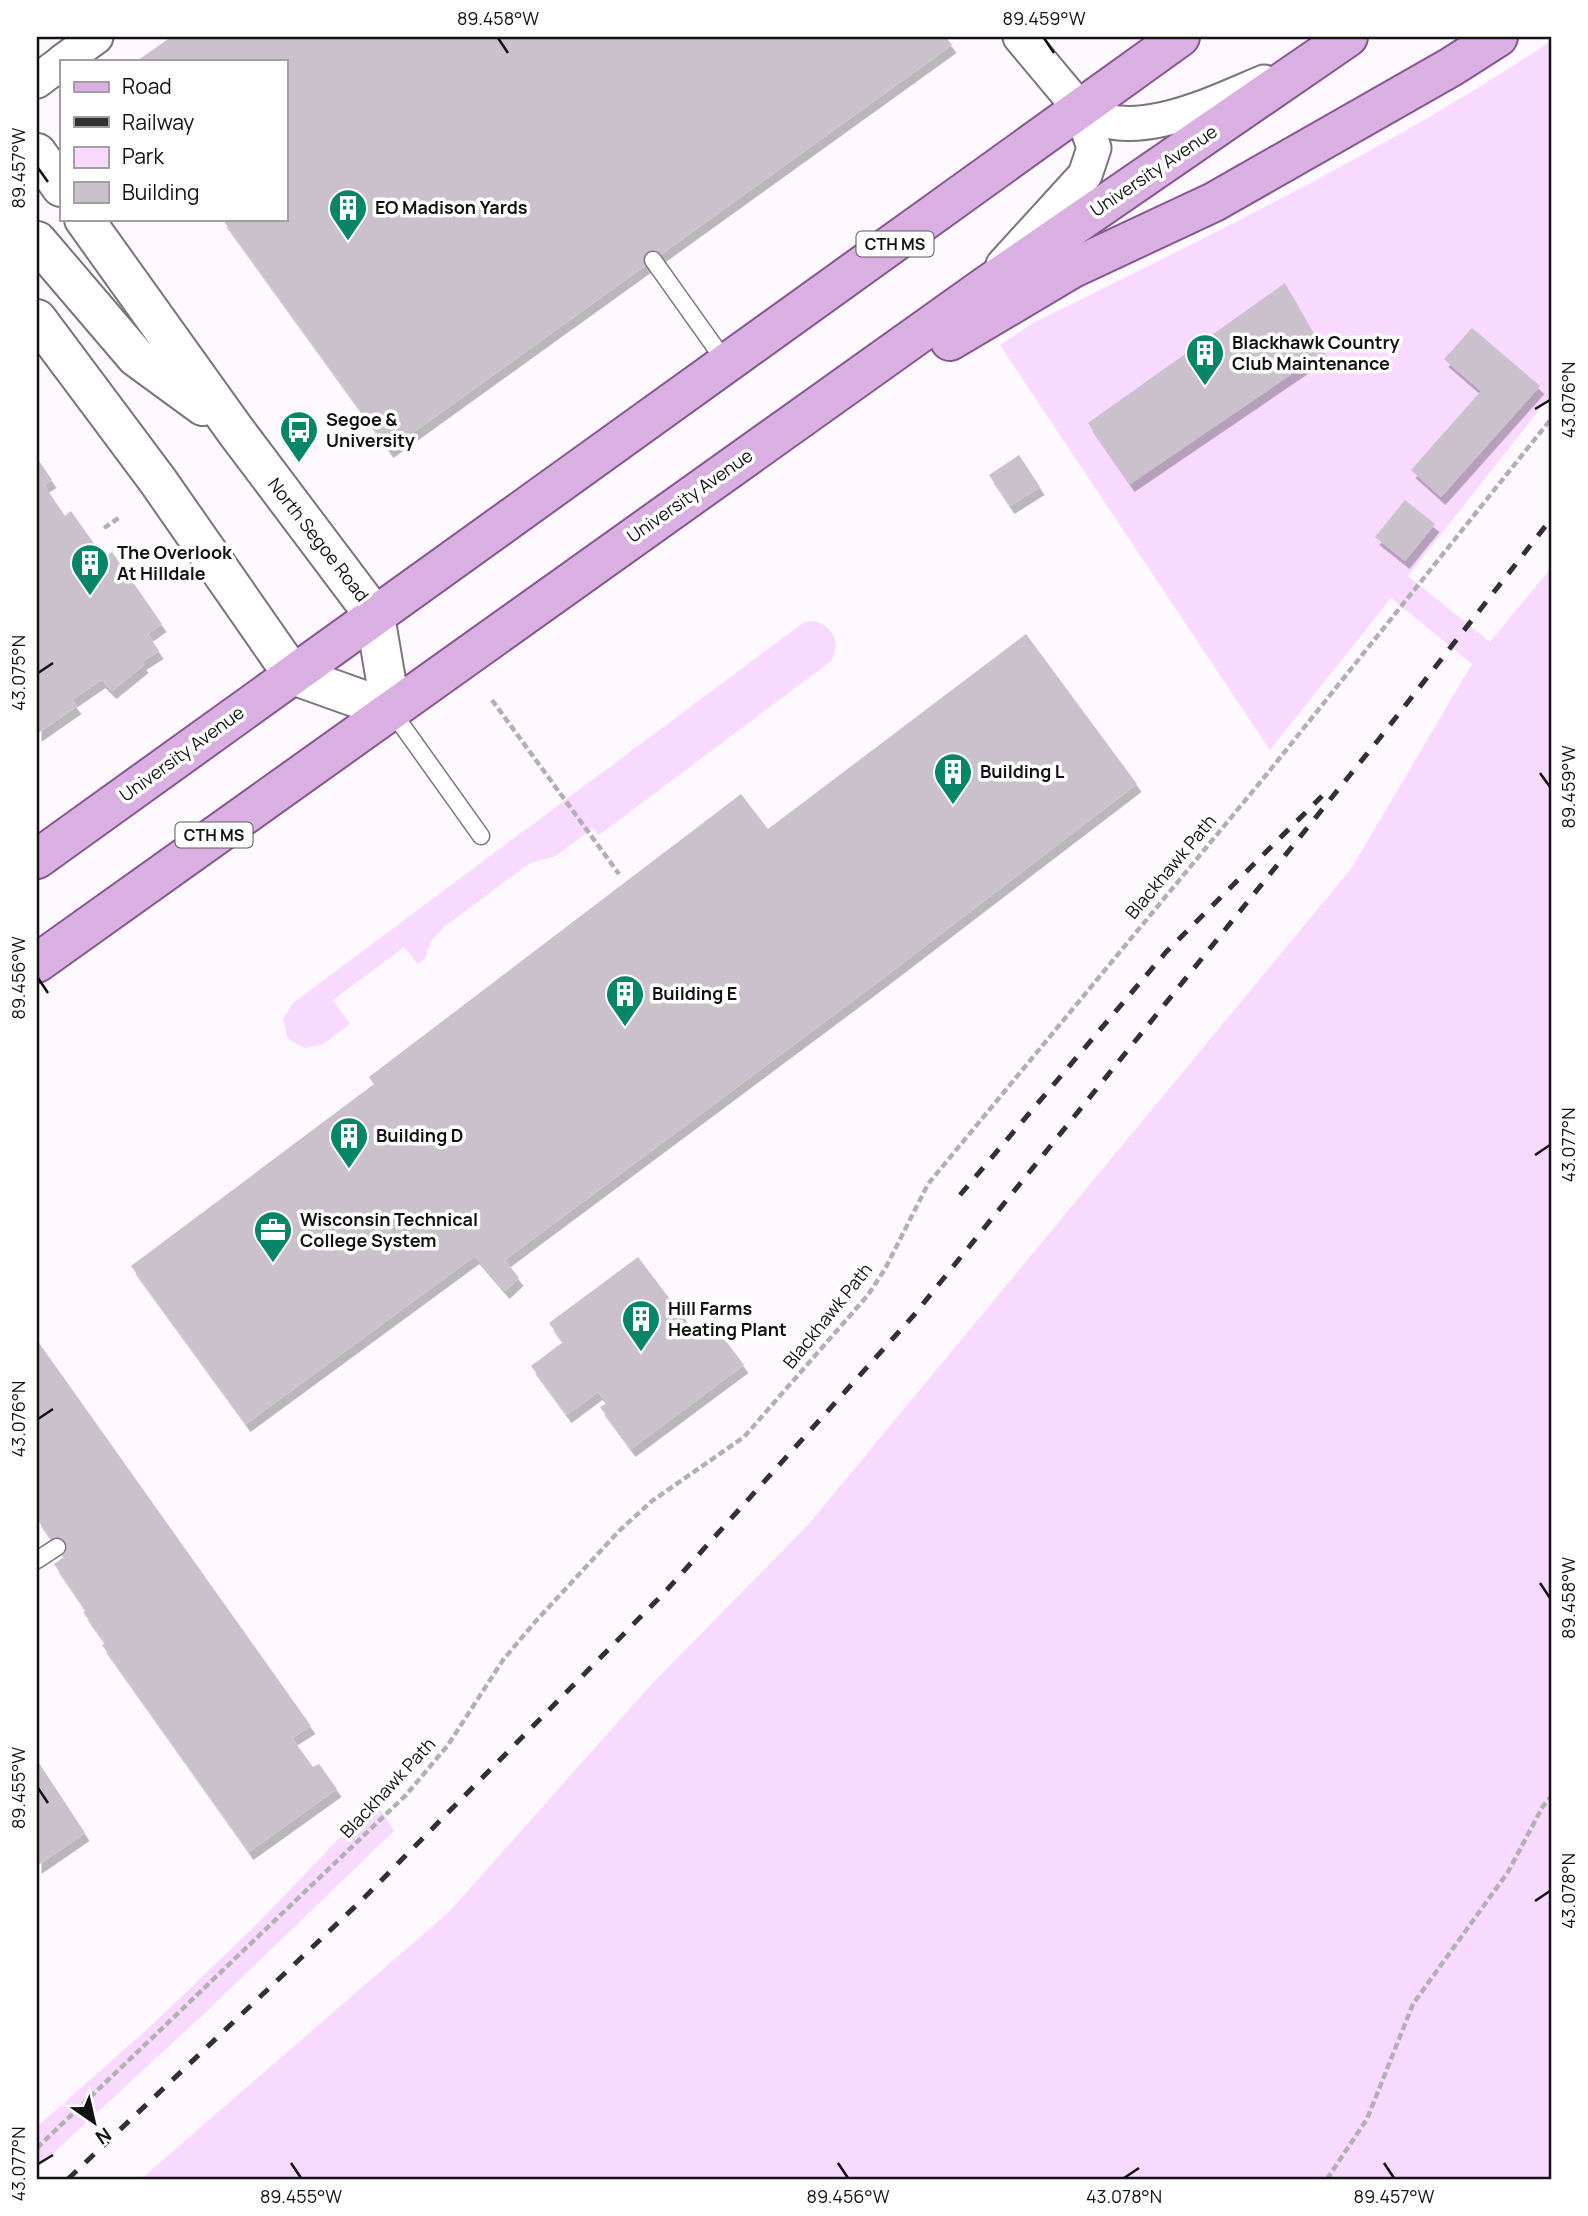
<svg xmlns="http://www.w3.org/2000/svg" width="1588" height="2216" font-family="Manrope,sans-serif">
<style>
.green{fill:#f8d9ff}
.building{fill:#cac1cc;filter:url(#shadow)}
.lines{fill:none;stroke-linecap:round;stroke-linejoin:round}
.service-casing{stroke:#7c737d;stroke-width:19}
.minor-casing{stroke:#7c737d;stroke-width:37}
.tertiary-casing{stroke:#7c737d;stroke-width:42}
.primary-casing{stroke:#85568f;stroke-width:42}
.path{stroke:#b3b0b4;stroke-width:4.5;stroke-dasharray:7 3.5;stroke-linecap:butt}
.service{stroke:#fff;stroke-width:16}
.minor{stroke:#fff;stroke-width:33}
.tertiary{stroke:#fff;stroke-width:38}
.primary{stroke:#dab0e3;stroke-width:38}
.rail{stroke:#333033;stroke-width:5;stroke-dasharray:12 12;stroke-linecap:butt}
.ticks{fill:none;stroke:#141114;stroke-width:2.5}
.labels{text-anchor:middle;stroke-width:7;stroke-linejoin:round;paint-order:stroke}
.shield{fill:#fff;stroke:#5a585a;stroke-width:2}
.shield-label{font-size:16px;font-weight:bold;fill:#141114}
.street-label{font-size:18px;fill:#141114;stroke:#fff}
.poi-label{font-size:18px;font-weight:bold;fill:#141114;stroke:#fff;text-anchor:start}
.neatline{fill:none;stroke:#141114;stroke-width:2.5}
.ticks-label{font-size:18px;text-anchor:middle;fill:#141114}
</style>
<defs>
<filter id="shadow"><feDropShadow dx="4.5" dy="8" stdDeviation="0" flood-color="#0004"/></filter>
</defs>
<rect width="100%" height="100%" fill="#fdf9fe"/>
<!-- green -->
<g class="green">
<path d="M1551,41V395L1408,576L1490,642L1551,568V2179H141L449,1912L650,1686L808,1525L1351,869L1472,664L1391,598L1270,750L1000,345L1033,323C1210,236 1387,150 1551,41Z"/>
<path d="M813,621C833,626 842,642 831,661L599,835L593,828L556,856L530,863L445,926L431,941L425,959L418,964L404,947L333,1000L350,1024L323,1044L305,1048L288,1039L283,1020L293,1003L803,623Z"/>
<path d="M375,1801L394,1831L207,2011L37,2168V2127L153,2024L257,1924Z"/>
</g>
<!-- building -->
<g class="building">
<path d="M171,37H946L952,45L389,450L222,219H285V61H137Z"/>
<path d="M1285,283L1324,352L1130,484L1088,423Z"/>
<path d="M1472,328L1540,386L1441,497L1411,470L1481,391L1444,359Z"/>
<path d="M1019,455L1040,487L1010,506L989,475Z"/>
<path d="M37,458L52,480L44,485L65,516L71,511L95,545L79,557L87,569L112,552L162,624L148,634L159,651L142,662L144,665L112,691L101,680L72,700L77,706L37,734Z"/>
<path d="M1405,500L1435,524L1405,561L1375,537Z"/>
<path d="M1026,634L1137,784L882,979L505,1260L519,1278L505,1291L475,1256L246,1424L131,1266L374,1084L369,1077L741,794L768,829Z"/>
<path d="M638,1257L698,1336L714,1325L744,1365L631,1449L600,1407L607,1403L598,1392L567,1415L531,1366L563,1342L549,1323Z"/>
<path d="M37,1340L311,1726L292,1738L313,1767L319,1764L337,1789L249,1852L102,1645L105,1643L83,1612L86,1611L54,1564L64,1557L37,1519Z"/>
<path d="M37,1760L85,1833L37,1866Z"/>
</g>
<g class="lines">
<defs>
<g id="service">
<path d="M653,260L727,364"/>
<path d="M391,710L481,836"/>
<path d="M37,1560L57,1547"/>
</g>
<g id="minor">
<path d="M63,61L96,37"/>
<path d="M37,81L61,63"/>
<path d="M1081,110C1131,145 1214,103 1264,82"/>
<path d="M1003,265L1085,175L1094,148L1081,110L1020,37"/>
</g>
<g id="tertiary">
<path d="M37,153L61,187"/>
<path d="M37,241L136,357L203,406"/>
<path d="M37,319L158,481L293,675L391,710L375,616L235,430L84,219"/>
</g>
<g id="primary">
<path d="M950,341L1073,268L1214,202L1451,67L1498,37"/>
<path d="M37,859L1180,37"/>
<path d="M37,963L986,286L1348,37"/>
</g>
</defs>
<!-- service casing -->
<use href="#service" class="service-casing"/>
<!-- minor casing -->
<use href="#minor" class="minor-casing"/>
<!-- tertiary casing -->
<use href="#tertiary" class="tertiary-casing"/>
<!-- primary casing -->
<use href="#primary" class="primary-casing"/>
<!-- path -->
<g class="path">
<path d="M104,528L120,517"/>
<path d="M492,700L619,874"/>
<path d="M37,2148L406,1795L448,1745L503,1660L535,1622L619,1531L652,1501L744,1437L868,1295L885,1269L928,1184L1267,774L1551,419"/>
<path d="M1327,2179L1367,2119L1413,2004L1508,1872L1543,1806L1551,1797"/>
</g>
<!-- service -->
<use href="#service" class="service"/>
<!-- minor -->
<use href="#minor" class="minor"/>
<!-- tertiary -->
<use href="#tertiary" class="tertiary"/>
<!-- primary -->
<use href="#primary" class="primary"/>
<!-- rail -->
<g class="rail">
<path d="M960,1195L1166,952L1322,796"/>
<path d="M68,2179L362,1900L665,1592L914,1315L1379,739L1551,519"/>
</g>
</g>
<!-- ticks -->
<path class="ticks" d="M498,38L508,53M1044,38L1054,53M38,168L48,182M1535,409L1550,400M38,673L53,663M1540,773L1550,787M38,978L48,993M1535,1155L1550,1145M38,1419L53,1409M1540,1583L1550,1598M38,1788L48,1803M1535,1901L1550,1891M291,2163L301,2178M838,2163L848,2178M1384,2163L1394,2178M38,2164L53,2155M1124,2178L1139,2168"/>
<!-- icons -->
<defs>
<symbol id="building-pin" viewBox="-11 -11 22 30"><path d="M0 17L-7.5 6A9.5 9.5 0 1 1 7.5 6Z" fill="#058668" stroke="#fff"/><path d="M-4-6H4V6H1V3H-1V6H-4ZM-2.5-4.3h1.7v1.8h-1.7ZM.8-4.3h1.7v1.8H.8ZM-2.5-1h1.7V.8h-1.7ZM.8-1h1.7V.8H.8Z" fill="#fff"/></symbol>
<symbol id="bus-pin" viewBox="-11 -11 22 30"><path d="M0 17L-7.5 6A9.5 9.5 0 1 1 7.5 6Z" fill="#058668" stroke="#fff"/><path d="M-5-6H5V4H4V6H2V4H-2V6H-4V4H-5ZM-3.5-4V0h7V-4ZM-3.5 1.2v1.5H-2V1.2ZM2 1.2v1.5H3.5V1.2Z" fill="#fff"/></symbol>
<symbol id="office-pin" viewBox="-11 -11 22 30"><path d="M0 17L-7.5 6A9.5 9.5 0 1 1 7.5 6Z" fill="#058668" stroke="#fff"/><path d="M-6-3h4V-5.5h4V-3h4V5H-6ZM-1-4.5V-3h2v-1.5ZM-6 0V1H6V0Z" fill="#fff"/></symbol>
</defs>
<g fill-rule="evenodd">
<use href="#building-pin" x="326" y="186" width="44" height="60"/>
<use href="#building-pin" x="1183" y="331" width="44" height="60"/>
<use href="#bus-pin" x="277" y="408" width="44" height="60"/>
<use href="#building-pin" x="68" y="541" width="44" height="60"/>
<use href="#building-pin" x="931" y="750" width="44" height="60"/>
<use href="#building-pin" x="603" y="972" width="44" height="60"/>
<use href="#building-pin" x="327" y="1114" width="44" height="60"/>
<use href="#office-pin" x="251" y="1208" width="44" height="60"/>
<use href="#building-pin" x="619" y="1297" width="44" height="60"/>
</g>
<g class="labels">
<!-- shield labels -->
<g class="shield">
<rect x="856.5" y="231.5" width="77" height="25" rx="5"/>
<rect x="175.5" y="822.5" width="77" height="25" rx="5"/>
</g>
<g class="shield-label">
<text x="895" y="250">CTH MS</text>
<text x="214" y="841">CTH MS</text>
</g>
<!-- street labels -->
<g class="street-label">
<text transform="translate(1154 171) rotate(-34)" y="6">University Avenue</text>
<text transform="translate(690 496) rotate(-35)" y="6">University Avenue</text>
<text transform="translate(318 540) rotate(52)" y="6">North Segoe Road</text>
<text transform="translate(182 754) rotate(-36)" y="6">University Avenue</text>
<text transform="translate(1171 867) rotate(-50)" y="6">Blackhawk Path</text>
<text transform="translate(828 1316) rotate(-51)" y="6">Blackhawk Path</text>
<text transform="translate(388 1788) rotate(-47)" y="6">Blackhawk Path</text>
</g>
<!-- poi labels -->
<g class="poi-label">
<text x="375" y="214">EO Madison Yards</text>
<text x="1232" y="349">Blackhawk Country<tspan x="1232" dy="21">Club Maintenance</tspan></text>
<text x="326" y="426">Segoe &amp;<tspan x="326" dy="21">University</tspan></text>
<text x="117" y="559">The Overlook<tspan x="117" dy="21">At Hilldale</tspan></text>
<text x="980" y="778">Building L</text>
<text x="652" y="1000">Building E</text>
<text x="376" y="1142">Building D</text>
<text x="300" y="1226">Wisconsin Technical<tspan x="300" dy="21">College System</tspan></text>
<text x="668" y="1315">Hill Farms<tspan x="668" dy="21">Heating Plant</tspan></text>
</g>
</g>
<!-- border -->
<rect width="1588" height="2216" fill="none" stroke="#ffffff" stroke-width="77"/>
<!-- legend -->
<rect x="60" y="60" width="228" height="161" fill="#ffffff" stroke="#a1a0a1" stroke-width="2"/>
<rect x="74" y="82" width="35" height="10" fill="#dab0e3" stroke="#a1a0a1" stroke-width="2"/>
<text x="122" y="94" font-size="21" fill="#141114">Road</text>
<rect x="74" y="117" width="35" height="10" fill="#333033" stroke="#a1a0a1" stroke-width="2"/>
<text x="122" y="130" font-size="21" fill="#141114">Railway</text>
<rect x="74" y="147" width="35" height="21" fill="#f8d9ff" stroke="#a1a0a1" stroke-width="2"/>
<text x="122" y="164" font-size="21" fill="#141114">Park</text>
<rect x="74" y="182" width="35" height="21" fill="#cac1cc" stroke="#a1a0a1" stroke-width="2"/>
<text x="122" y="200" font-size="21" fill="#141114">Building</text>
<!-- north arrow -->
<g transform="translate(94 2122) rotate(146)" stroke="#ffffff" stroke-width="5" paint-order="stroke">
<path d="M0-5L12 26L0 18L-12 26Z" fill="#141114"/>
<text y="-10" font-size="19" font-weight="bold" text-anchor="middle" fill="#141114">N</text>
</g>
<rect x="38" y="38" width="1512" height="2140" class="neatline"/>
<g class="ticks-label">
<text x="498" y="25">89.458°W</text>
<text x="1044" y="25">89.459°W</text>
<text transform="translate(19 168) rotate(-90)" y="6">89.457°W</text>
<text transform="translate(1569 400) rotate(-90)" y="6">43.076°N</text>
<text transform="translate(19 673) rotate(-90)" y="6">43.075°N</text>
<text transform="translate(1569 787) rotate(-90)" y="6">89.459°W</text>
<text transform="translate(19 978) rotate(-90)" y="6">89.456°W</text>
<text transform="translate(1569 1145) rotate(-90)" y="6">43.077°N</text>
<text transform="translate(19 1419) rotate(-90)" y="6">43.076°N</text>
<text transform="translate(1569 1598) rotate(-90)" y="6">89.458°W</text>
<text transform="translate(19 1788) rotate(-90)" y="6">89.455°W</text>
<text transform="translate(1569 1891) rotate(-90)" y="6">43.078°N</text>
<text transform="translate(19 2164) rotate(-90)" y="6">43.077°N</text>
<text x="301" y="2203">89.455°W</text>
<text x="848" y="2203">89.456°W</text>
<text x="1124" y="2203">43.078°N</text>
<text x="1394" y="2203">89.457°W</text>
</g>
</svg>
